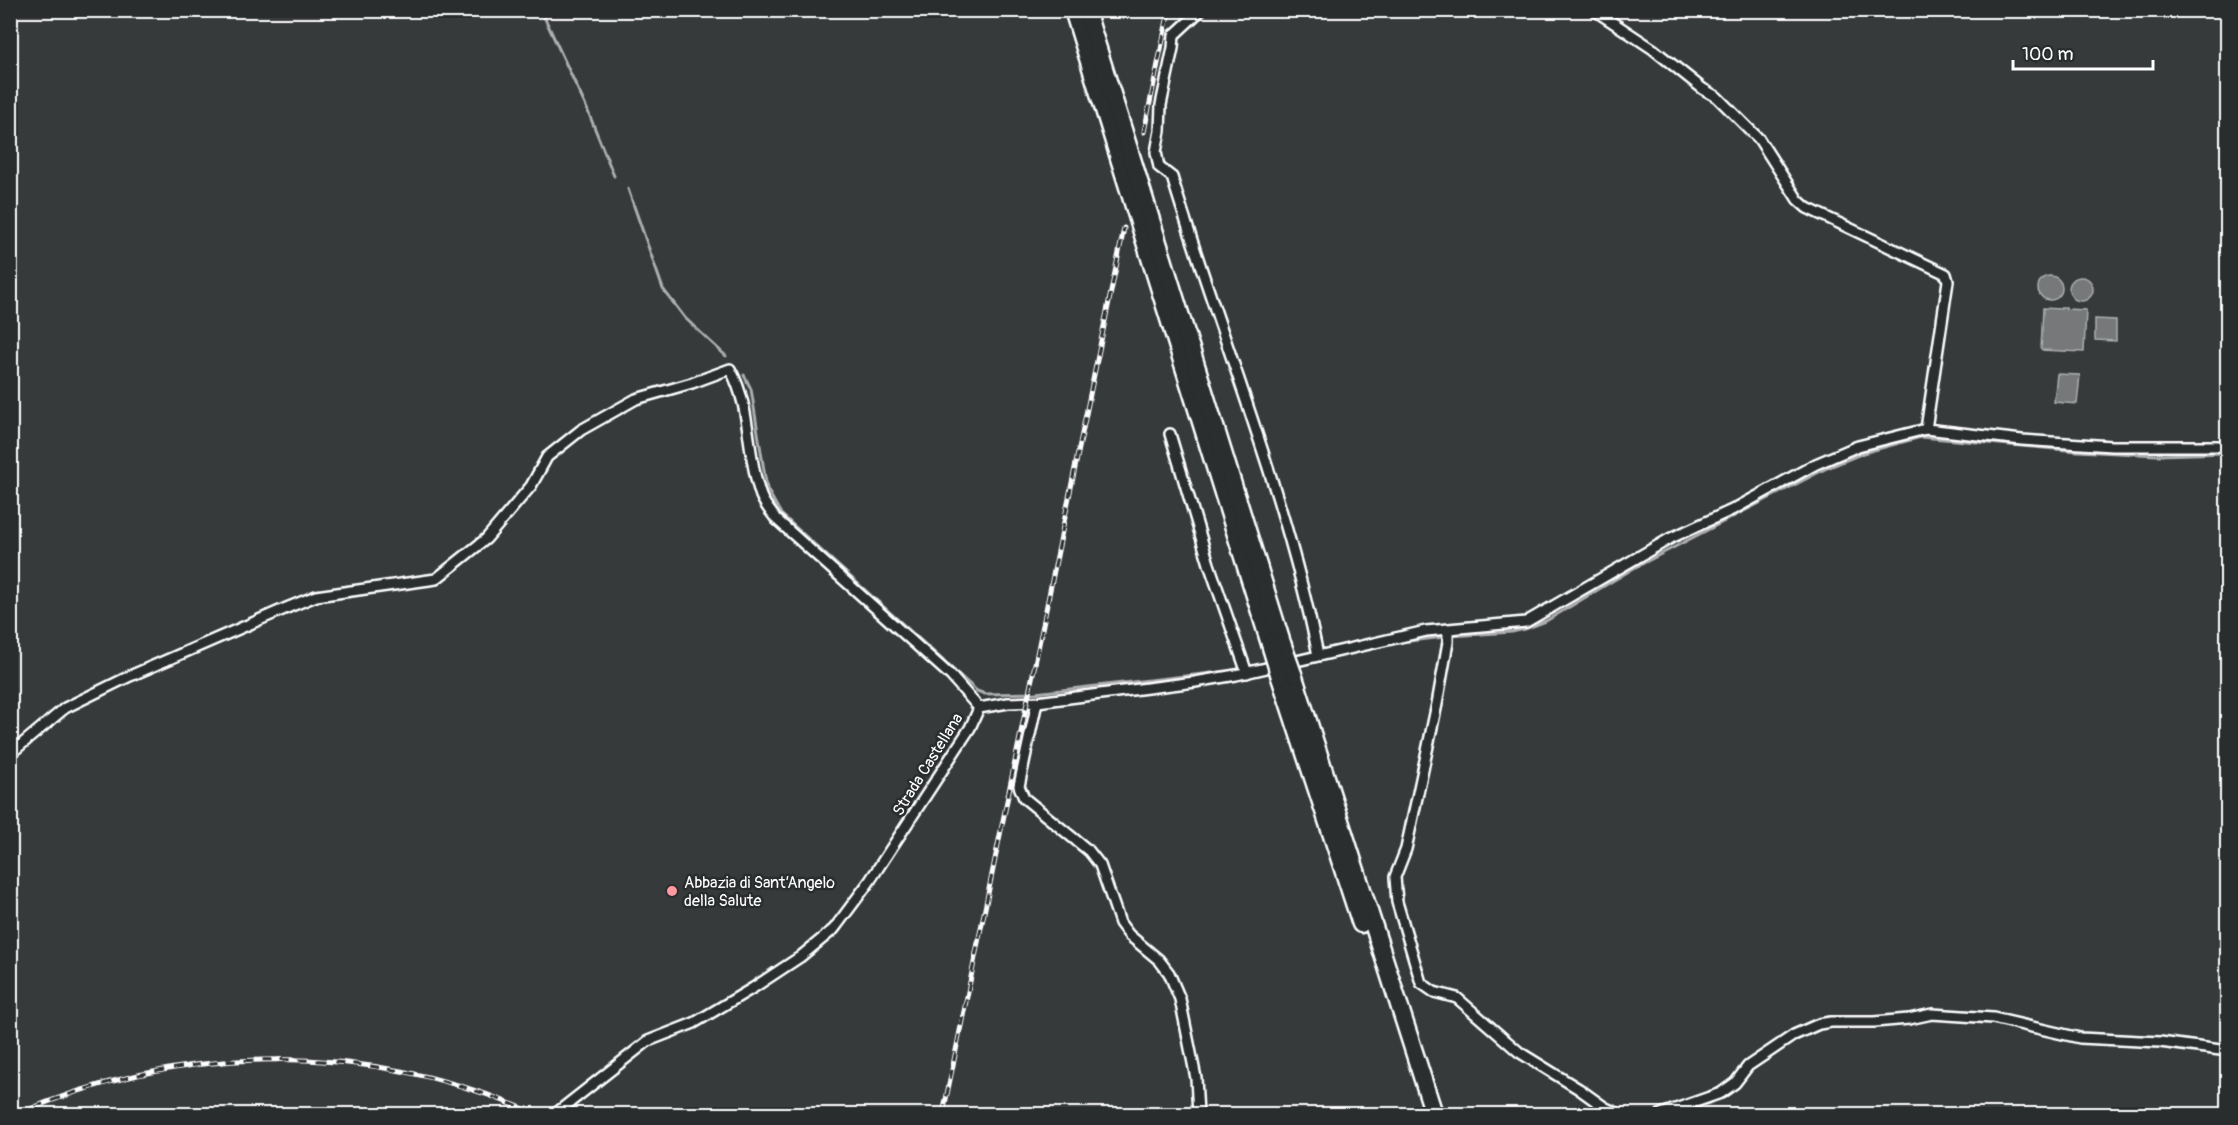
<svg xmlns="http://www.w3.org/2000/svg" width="2238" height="1125" font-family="Pangolin,sans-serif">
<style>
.water{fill:#767879;stroke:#adaeaf;stroke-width:1.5}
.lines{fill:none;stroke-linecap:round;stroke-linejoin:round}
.stream{stroke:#adaeaf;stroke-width:3}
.minor-casing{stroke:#fff;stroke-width:14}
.trunk-casing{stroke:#fff;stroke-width:21}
.minor{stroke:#2a2d2e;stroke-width:9}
.trunk{stroke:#2a2d2e;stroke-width:16}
.rail-casing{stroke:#fff;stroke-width:5}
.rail{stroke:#2a2d2e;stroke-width:3;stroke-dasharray:9;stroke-linecap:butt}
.trunk-bridge-casing{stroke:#fff;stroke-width:21;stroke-linecap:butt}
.trunk-bridge{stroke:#2a2d2e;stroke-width:16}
.poi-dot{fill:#ff9aa2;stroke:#2a2d2e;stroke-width:2}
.labels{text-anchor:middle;stroke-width:5;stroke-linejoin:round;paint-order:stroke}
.street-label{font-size:16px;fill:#fff;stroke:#2a2d2e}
.poi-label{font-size:16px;fill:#fff;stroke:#2a2d2e;text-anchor:start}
</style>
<rect width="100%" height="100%" fill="#373a3b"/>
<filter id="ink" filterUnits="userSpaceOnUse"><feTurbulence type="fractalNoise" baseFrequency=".0167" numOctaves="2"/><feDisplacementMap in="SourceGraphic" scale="12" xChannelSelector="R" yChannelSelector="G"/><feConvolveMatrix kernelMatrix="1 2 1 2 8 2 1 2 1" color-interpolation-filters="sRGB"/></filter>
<g filter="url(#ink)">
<!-- water -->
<g class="water">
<circle cx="2050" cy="288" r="12"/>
<circle cx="2081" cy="289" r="12"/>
<path d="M2061,307H2066V309L2086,310L2084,352L2041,350L2043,308L2061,309Z"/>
<path d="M2095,319L2116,320V341L2095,340Z"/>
<path d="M2057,374L2080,375L2077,404L2054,402Z"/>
</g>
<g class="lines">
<!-- stream -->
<g class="stream">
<path d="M541,10L587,109L614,176"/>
<path d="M628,189L663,289L685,318L726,356"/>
<path d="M744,375L751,389L767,489L781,514L977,691L985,694L1035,693L1229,671"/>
<path d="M1451,636L1512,632L1525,629L1546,621L1634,568L1827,468L1863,453L1921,437L2077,451L2157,455L2228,453"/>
<path d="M1295,666L1401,642L1445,637"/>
</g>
<defs>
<g id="minor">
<path d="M1201,10L1174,35L1173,48L1161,105L1160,131L1156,152L1159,167L1172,177C1220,336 1285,491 1318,655"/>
<path d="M1594,10L1653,49L1703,89L1717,97L1759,139L1798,200L1807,208L1946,274L1948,281L1926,429"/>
<path d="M1170,434L1209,564L1247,673"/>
<path d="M1448,630V642L1437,704L1406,849L1395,877L1397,902L1421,983L1434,992L1457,998L1519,1052L1579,1089L1604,1107L1619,1114"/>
<path d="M1037,702L1019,786L1024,798L1089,851L1100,865L1120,923L1129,935L1159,960L1169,973L1180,999L1196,1078L1198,1114"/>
<path d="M10,754L65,708L130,676L289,607L316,596L436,579L486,539L531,486L547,457L581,430L636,399L692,383L730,369C752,408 746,455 761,496C764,504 771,512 776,519L951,676L979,708"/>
<path d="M555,1114L648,1041L694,1023L753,988L800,957L834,929L869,882L970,728L979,708L1008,703L1037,702L1195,682L1236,675L1426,631L1526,622L1671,538L1734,509L1816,464L1858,446L1926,429L2022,440L2112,446H2228"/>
<path d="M1661,1114L1721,1093L1735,1083L1748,1066L1794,1035L1819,1024L1831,1022H1874L1909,1019L1932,1014L1993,1018L2080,1038L2160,1042L2228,1051"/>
</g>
<g id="trunk">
<path d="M1073,10L1270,644"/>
<path d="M1086,10L1282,643"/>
<path d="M1293,674L1434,1114"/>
<path d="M1280,677L1361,924"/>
</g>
</defs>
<!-- minor casing -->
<use href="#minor" class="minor-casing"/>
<!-- trunk casing -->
<use href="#trunk" class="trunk-casing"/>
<!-- minor -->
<use href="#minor" class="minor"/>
<!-- trunk -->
<use href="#trunk" class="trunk"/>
<defs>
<g id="rail">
<path d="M1144,132L1169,10"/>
<path d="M18,1114C182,1043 372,1040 535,1114"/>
<path d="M943,1114L1124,228"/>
</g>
</defs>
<!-- rail casing -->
<use href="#rail" class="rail-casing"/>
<!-- rail -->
<use href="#rail" class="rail"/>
<defs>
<g id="trunk-bridge">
<path d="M1282,643L1293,674"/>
<path d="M1270,644L1280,677"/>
</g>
</defs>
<!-- trunk-bridge casing -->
<use href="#trunk-bridge" class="trunk-bridge-casing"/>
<!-- trunk-bridge -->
<use href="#trunk-bridge" class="trunk-bridge"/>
</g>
</g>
<!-- markers -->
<circle class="poi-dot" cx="672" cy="891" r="6"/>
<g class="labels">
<!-- street labels -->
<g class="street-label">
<text transform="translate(927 764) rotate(-58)" y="6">Strada Castellana</text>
</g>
<!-- poi labels -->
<g class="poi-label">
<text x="684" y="888">Abbazia di Sant’Angelo<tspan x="684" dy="18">della Salute</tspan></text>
</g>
</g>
<!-- margin -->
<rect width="2238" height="1125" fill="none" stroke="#2a2d2e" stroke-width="36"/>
<rect x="18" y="18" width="2202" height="1089" fill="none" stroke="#fff" stroke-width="2" filter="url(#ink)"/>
<!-- scale -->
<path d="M2013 60v9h140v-9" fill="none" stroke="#ffffff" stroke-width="3"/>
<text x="2022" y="60" font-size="18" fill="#ffffff" stroke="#2a2d2e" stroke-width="4.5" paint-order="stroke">100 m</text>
</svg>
